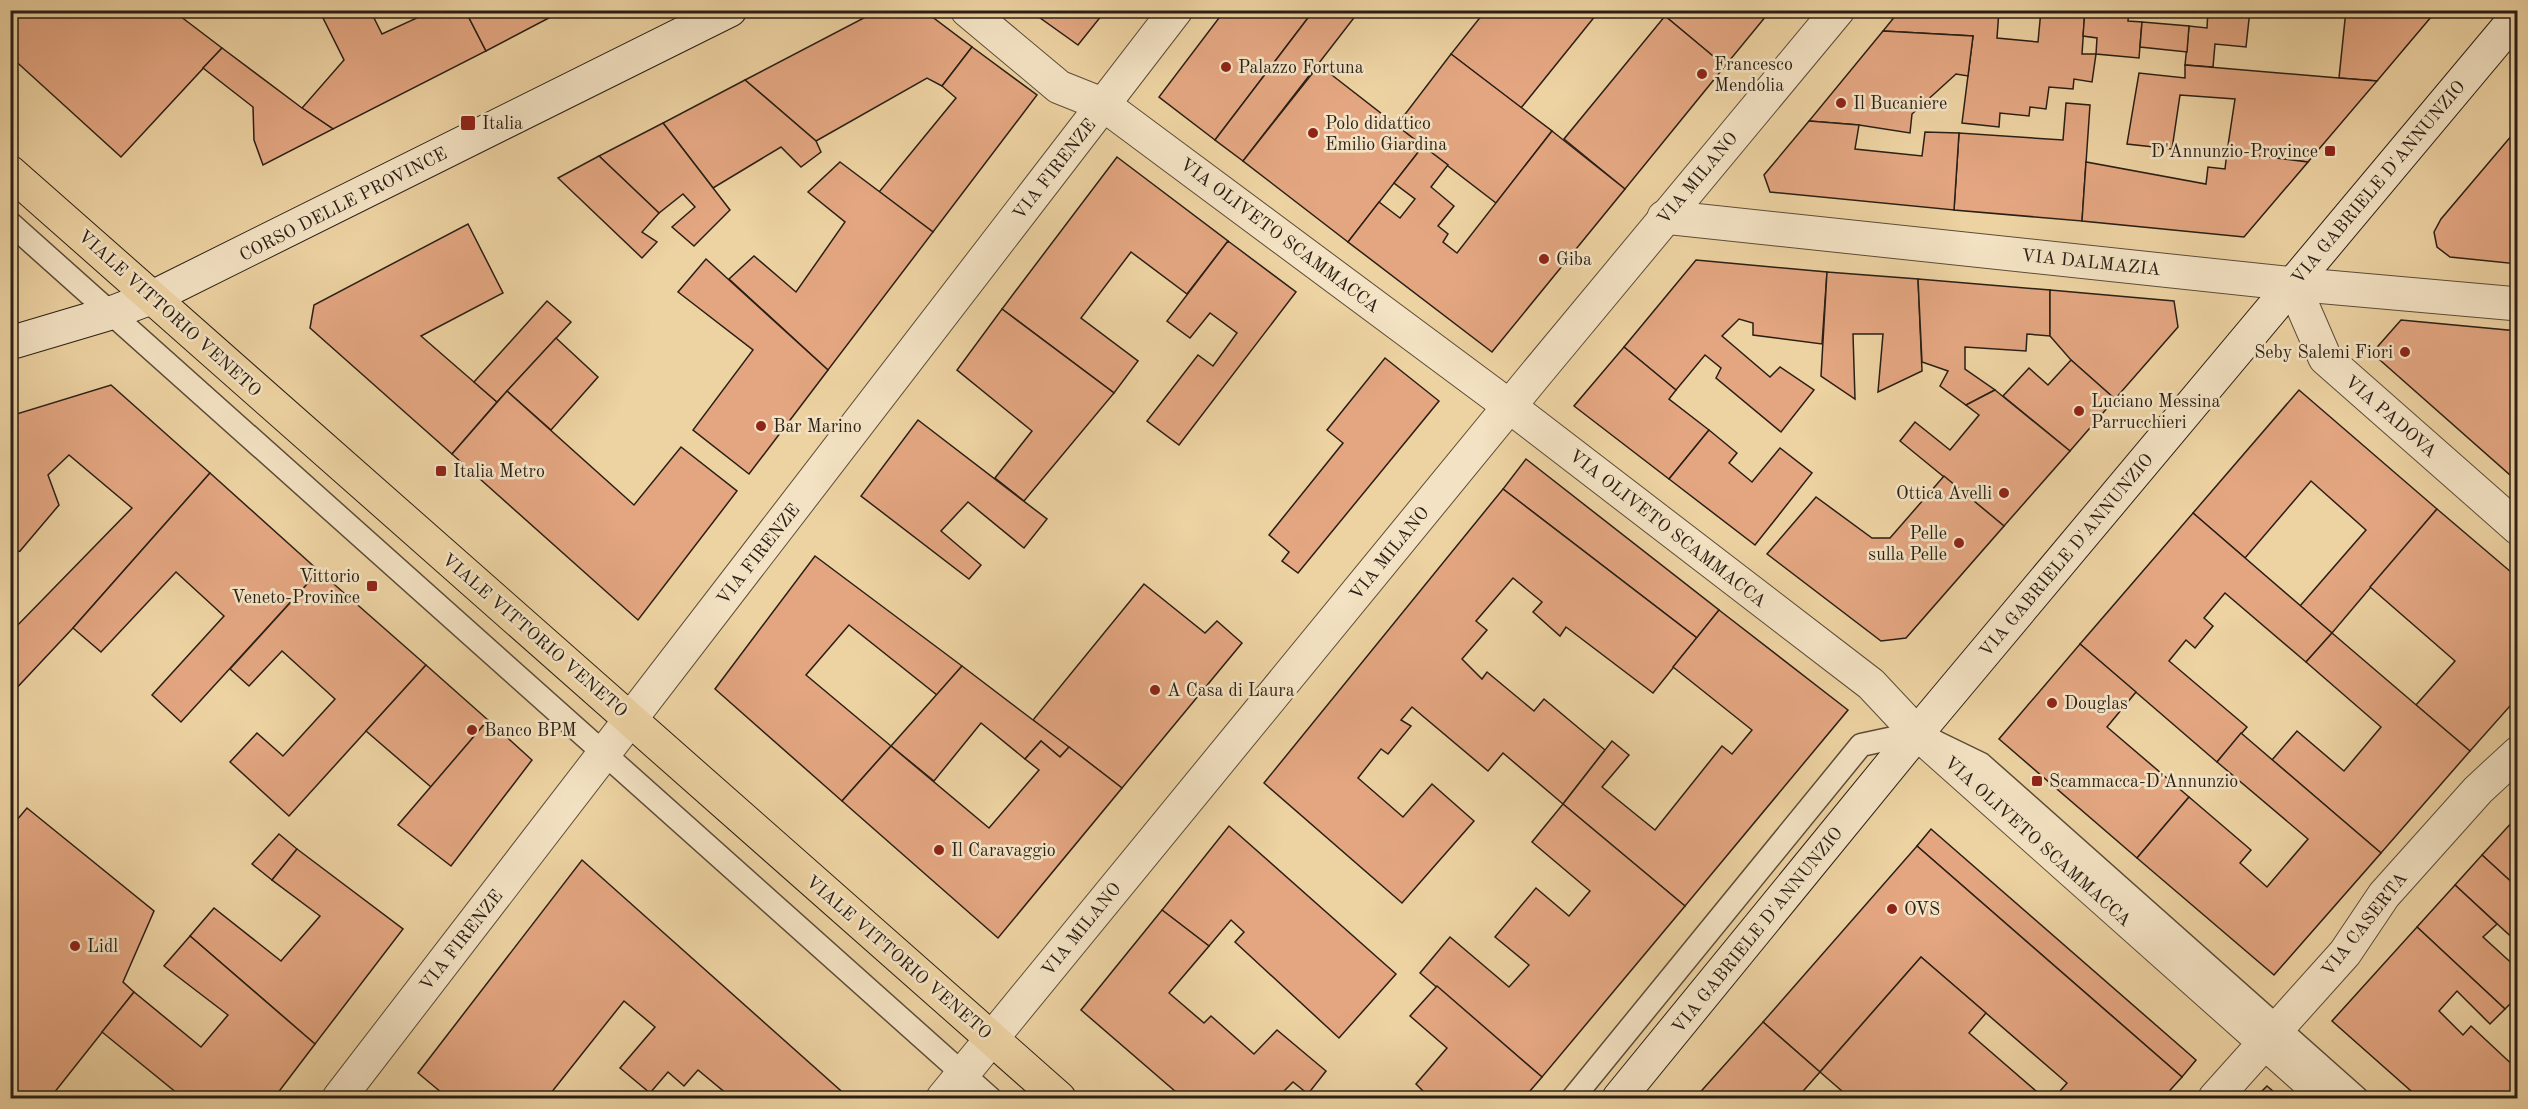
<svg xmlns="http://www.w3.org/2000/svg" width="2528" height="1109" font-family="'Old Standard TT',serif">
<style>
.building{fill:#e3a681;stroke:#2a1f15;stroke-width:1.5}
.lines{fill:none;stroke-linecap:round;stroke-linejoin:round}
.lane-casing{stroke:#5b4c38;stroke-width:25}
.street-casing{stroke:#5b4c38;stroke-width:35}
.secondary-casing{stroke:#2a1f15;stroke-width:35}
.primary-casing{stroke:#2a1f15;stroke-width:35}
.lane{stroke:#f3e2c3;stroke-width:22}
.street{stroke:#f3e2c3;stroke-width:33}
.secondary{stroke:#f3e2c3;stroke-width:33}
.primary{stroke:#edd2a2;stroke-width:33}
.poi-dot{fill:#8f2418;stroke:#f3e2c3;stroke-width:2}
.labels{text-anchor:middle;stroke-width:5;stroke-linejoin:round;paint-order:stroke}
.poi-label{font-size:18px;fill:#2a1f15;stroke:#f3e2c3;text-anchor:start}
.street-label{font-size:18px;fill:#2a1f15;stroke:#f3e2c3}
</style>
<rect width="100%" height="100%" fill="#edd2a2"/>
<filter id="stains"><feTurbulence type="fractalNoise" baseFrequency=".00333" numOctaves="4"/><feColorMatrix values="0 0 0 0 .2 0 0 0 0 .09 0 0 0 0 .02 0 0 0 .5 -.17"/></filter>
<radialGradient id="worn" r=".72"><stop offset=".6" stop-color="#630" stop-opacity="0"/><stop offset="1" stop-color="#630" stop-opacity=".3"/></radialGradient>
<!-- building -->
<g class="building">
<path d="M10,10H172L222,48L121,157L10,56Z"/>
<path d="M319,10H370L382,34L430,12L429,10H465L486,51L333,129L302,108L344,60Z"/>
<path d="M465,10H564L486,51Z"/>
<path d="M879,10H923L972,47L942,86L927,78L816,141L745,80Z"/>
<path d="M1029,10H1106L1078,45Z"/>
<path d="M1225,10H1314L1215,140L1159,97Z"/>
<path d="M1314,10H1360L1243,161L1215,140Z"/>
<path d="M1486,10H1600L1521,108L1451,54Z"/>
<path d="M1670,10H1771L1725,66L1665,16Z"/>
<path d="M1900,10H1999L1997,38L2038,42L2041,10H2085L2082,54H2096L2092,82L2074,79L2073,89L2049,87L2046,109L2030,107L2029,116L2000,113L1999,127L1962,123L1973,36L1883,31Z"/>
<path d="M2085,10H2129L2128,21L2142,22L2139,58L2096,54L2097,38L2083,36Z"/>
<path d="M2208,10H2250L2246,47L2215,44L2213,67L2185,65L2189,26L2207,28Z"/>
<path d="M2346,10H2437L2377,81L2339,78Z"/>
<path d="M1665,16L1725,66L1625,189L1564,139Z"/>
<path d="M2142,22L2189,26L2187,52L2140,47Z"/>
<path d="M1883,31L1973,36L1968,76L1956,74L1912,114L1910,133L1859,125L1809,121Z"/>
<path d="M972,47L1037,95L933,232L879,192L956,98L942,86Z"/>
<path d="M222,48L302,108L333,129L263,165L254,140L253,107L203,68Z"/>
<path d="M1451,54L1552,131L1496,203L1396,126Z"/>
<path d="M1319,65L1423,146L1348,242L1243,161Z"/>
<path d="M2185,65L2339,78L2377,81L2308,162L2227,152L2235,99L2180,95L2172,149L2127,144L2139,73L2185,78Z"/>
<path d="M745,80L816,141L821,152L801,167L781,147L713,188L663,123Z"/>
<path d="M2066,103L2090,105L2082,221L1954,210L1959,133L2063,140Z"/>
<path d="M1809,121L1859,125L1855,149L1922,156L1925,132L1959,133L1954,210L1770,192L1764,175Z"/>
<path d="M663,123L730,210L694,246L672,227L695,207L683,194L659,213L599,156Z"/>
<path d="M2518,128V264L2450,257L2437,247L2434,232L2441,219Z"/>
<path d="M1552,131L1625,189L1492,352L1348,242L1379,202L1400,218L1415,199L1394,183L1423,146L1448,165L1431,187L1454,206L1438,226L1448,234L1443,242L1457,253Z"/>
<path d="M2227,152L2308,162L2244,237L2082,221L2086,162L2206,184L2208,167L2225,169Z"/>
<path d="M599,156L659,213L642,232L657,242L642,258L558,178Z"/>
<path d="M1117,157L1228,241L1187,294L1131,252L1081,318L1138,361L1114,393L1002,309Z"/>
<path d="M840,162L933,232L828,370L729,279L754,256L796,292L845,222L808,192Z"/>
<path d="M468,224L503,293L421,336L497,402L452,454L310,328L314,305Z"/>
<path d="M1228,241L1296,292L1179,445L1147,421L1198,355L1213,366L1237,333L1210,313L1190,338L1167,321Z"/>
<path d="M706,259L828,370L749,474L693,430L753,350L678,292Z"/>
<path d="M1696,260L1827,272L1822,344L1753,335V323L1739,319L1722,336L1770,377L1780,367L1814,390L1781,432L1716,378L1721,368L1705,355L1676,390L1624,347Z"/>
<path d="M1827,272L1918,279L1922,371L1878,392L1883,334H1853L1855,399L1821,376Z"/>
<path d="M1918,279L2050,290V336L2027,334L2026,351L1965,347V369L1995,390L1966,405L1940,386L1948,371L1922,362Z"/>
<path d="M2050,290L2174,301L2178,327L2115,399L2071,360L2050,336Z"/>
<path d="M547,301L571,322L497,402L474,382Z"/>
<path d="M1002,309L1114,393L1024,501L995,478L1032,431L957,370Z"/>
<path d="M2401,320L2518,331V482L2372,353Z"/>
<path d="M556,338L598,377L551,430L507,391Z"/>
<path d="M1624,347L1676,390L1669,399L1709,430L1669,479L1574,406Z"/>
<path d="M1385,358L1439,401L1298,573L1282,561L1289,552L1269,535L1343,443L1327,430Z"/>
<path d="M2071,360L2115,399L2070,451L2003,396L2029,368L2048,385Z"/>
<path d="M111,385L210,473L73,628L10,695V633L132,508L69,455L48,475L59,505L20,551L10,554V416Z"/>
<path d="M1995,390L2070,451L2004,526L1900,441L1915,422L1950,450L1979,415L1966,405Z"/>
<path d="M2299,390L2437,509L2332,633L2300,606L2366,530L2311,481L2245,558L2193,513Z"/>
<path d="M507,391L634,505L681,447L737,491L638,620L452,454Z"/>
<path d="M918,420L1047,519L1024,548L968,502L941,531L981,565L969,579L861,496Z"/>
<path d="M1709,430L1737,453L1729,463L1752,482L1780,448L1812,473L1755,545L1669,479Z"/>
<path d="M1526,459L1719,610L1697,638L1503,489Z"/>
<path d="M210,473L319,571L181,722L152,695L224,616L176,572L101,652L73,628Z"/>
<path d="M1944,476L2004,526L1906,638L1881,641L1767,554L1816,497L1872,538H1890Z"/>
<path d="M1503,489L1697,638L1653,693L1566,627L1560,636L1533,612L1542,602L1513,578L1476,621L1487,630L1462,659L1482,679L1487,672L1534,711L1544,699L1605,750L1563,804L1503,753L1488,771L1412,707L1401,720L1411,726L1388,754L1381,749L1358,778L1403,817L1432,784L1474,821L1402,903L1264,783Z"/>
<path d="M2437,509L2518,578V697L2470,751L2416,705L2455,661L2370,587Z"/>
<path d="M2193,513L2332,633L2306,662L2225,593L2204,618L2213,626L2195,648L2186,640L2169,661L2247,727L2217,762L2080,644Z"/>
<path d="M815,556L962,666L937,695L849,625L806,675L891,746L842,801L715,689Z"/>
<path d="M319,571L426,665L289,816L230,762L257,733L283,756L335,699L282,651L249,686L230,669Z"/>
<path d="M1144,584L1205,633L1217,621L1242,643L1122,788L1033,720Z"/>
<path d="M1719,610L1848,710L1685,906L1563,804L1612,741L1629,755L1602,787L1655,830L1722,746L1732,754L1752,730L1673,667Z"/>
<path d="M2332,633L2470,751L2381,853L2272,760L2297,731L2344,771L2381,727L2306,662Z"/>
<path d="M2080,644L2136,692L2107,727L2189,797L2137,858L1999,739Z"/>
<path d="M426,665L488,720L431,787L366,731Z"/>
<path d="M962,666L1033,720L1069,747L1060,757L1041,741L1025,759L981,723L934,781L891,746Z"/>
<path d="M488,720L532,760L451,866L398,825Z"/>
<path d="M2241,733L2381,853L2274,975L2137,858L2189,797L2251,850L2240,863L2267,887L2308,839L2217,762Z"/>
<path d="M1041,741L1060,757L1069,747L1122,788L998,938L842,801L891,746L989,828L1039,770L1025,759Z"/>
<path d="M1563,804L1685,906L1542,1077L1420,973L1450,937L1509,987L1529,965L1495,937L1536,888L1569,916L1590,891L1532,842Z"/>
<path d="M27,808L154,911L123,982L134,992L50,1098H10V828Z"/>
<path d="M2514,820L2518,824V888L2482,855Z"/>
<path d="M1229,826L1396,974L1339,1038L1235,942L1244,932L1231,920L1209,946L1162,910Z"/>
<path d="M1931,829L2196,1060L2182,1077L1917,846Z"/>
<path d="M279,834L297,849L272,880L252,864Z"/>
<path d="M1917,846L2182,1077L2163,1098H2054L2067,1083L1921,957L1820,1072L1763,1022Z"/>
<path d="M297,849L403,929L315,1044L190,936L214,908L281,961L320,916L272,880Z"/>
<path d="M2482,855L2518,888V943L2455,885Z"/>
<path d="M582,860L849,1098H726L728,1095L698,1070L684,1086L668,1072L650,1093L620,1068L655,1027L624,1001L547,1098H448L418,1073Z"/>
<path d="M2455,885L2497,924L2483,937L2518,969V996L2505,1009L2417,927Z"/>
<path d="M1162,910L1209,946L1169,993L1204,1023L1211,1016L1254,1054L1277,1030L1326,1071L1308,1094L1293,1082L1277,1098H1183L1081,1010Z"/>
<path d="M2417,927L2505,1009L2490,1024L2457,991L2439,1011L2463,1035L2471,1026L2518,1070V1098H2419L2332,1021Z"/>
<path d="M190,936L315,1044L274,1098H183L102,1032L134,992L201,1047L228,1015L164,966Z"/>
<path d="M1921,957L1986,1013L1969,1033L2044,1098H1850L1820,1072Z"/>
<path d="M1437,986L1542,1077L1524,1098H1419L1424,1092L1416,1084L1447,1048L1410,1016Z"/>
<path d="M1763,1022L1820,1072L1797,1098H1695Z"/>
<path d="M2267,1086L2281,1098H2255Z"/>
</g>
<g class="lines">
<defs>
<g id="lane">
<path d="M10,223L990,1098"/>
<path d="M1573,1098L1861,745L1917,733L1981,764L2357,1098"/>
</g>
<g id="street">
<path d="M967,10L1059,87L1104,105L1509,406L1871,684L1917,733L2327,1098"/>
<path d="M1664,217L2293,284L2518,304"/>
<path d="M2293,284L2325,358L2518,528"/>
<path d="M339,1098L1176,10"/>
<path d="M943,1098L1535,375L1838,10"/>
<path d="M2215,1098L2345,953L2384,895L2478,790L2518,753"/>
</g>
<g id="secondary">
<path d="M10,343L111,313L153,297L730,10"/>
<path d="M1619,1098L1917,733L2518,15"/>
</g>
<path id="primary" d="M10,172L1059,1098"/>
</defs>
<!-- lane casing -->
<use href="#lane" class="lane-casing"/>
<!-- street casing -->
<use href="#street" class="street-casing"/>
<!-- secondary casing -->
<use href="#secondary" class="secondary-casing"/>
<!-- primary casing -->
<use href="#primary" class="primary-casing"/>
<!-- lane -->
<use href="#lane" class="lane"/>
<!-- street -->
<use href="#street" class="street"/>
<!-- secondary -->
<use href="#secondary" class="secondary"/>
<!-- primary -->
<use href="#primary" class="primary"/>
</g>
<!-- markers -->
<g class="poi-dot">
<circle cx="1226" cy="67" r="6"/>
<circle cx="1702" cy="74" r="6"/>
<circle cx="1841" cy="103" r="6"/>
<rect x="460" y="115" width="16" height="16" rx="3"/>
<circle cx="1313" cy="133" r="6"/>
<rect x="2324" y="145" width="12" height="12" rx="3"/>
<circle cx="1544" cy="259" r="6"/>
<circle cx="2405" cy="352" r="6"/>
<circle cx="2079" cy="411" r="6"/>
<circle cx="761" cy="426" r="6"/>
<rect x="435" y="465" width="12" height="12" rx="3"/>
<circle cx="2004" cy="493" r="6"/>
<circle cx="1959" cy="543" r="6"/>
<rect x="366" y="580" width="12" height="12" rx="3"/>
<circle cx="1155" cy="690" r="6"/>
<circle cx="2052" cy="703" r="6"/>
<circle cx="472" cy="730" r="6"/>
<rect x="2031" y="775" width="12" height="12" rx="3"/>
<circle cx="939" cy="850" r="6"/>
<circle cx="1892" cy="909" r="6"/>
<circle cx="75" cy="946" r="6"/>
</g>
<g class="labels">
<!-- poi labels -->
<g class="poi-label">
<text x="1714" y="70">Francesco<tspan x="1714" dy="21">Mendolia</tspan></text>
<text x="1238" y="73">Palazzo Fortuna</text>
<text x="1853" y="109">Il Bucaniere</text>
<text x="482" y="129">Italia</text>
<text x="1325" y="129">Polo didattico<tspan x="1325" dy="21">Emilio Giardina</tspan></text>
<text x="2318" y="157" text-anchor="end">D'Annunzio-Province</text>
<text x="1556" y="265">Giba</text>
<text x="2393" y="358" text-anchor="end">Seby Salemi Fiori</text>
<text x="2091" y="407">Luciano Messina<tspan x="2091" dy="21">Parrucchieri</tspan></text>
<text x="773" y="432">Bar Marino</text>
<text x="453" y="477">Italia Metro</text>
<text x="1992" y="499" text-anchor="end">Ottica Avelli</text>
<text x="1947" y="539" text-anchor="end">Pelle<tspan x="1947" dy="21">sulla Pelle</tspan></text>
<text x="360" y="582" text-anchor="end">Vittorio<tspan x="360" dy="21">Veneto-Province</tspan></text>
<text x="1167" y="696">A Casa di Laura</text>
<text x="2064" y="709">Douglas</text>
<text x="484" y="736">Banco BPM</text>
<text x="2049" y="787">Scammacca-D'Annunzio</text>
<text x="951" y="856">Il Caravaggio</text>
<text x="1904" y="915">OVS</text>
<text x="87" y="952">Lidl</text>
</g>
<!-- street labels -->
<g class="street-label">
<text transform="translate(1054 169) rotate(-52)" y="6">VIA FIRENZE</text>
<text transform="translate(1697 178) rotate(-50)" y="6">VIA MILANO</text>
<text transform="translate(2378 182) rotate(-50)" y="6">VIA GABRIELE D'ANNUNZIO</text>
<text transform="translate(343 204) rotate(-27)" y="6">CORSO DELLE PROVINCE</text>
<text transform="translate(1280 235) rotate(37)" y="6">VIA OLIVETO SCAMMACCA</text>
<text transform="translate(2091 262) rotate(6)" y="6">VIA DALMAZIA</text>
<text transform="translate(170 313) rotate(42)" y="6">VIALE VITTORIO VENETO</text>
<text transform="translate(2391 416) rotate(41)" y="6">VIA PADOVA</text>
<text transform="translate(1668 528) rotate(38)" y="6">VIA OLIVETO SCAMMACCA</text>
<text transform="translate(1389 553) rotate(-51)" y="6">VIA MILANO</text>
<text transform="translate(758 554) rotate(-52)" y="6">VIA FIRENZE</text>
<text transform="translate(2066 555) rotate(-50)" y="6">VIA GABRIELE D'ANNUNZIO</text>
<text transform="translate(535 635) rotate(41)" y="6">VIALE VITTORIO VENETO</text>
<text transform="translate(2038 841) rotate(42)" y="6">VIA OLIVETO SCAMMACCA</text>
<text transform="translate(2364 924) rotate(-52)" y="6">VIA CASERTA</text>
<text transform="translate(1081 929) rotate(-51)" y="6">VIA MILANO</text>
<text transform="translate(1757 930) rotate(-51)" y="6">VIA GABRIELE D'ANNUNZIO</text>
<text transform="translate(461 940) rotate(-52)" y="6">VIA FIRENZE</text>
<text transform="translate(899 957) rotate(41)" y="6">VIALE VITTORIO VENETO</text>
</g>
</g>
<!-- margin -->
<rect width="2528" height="1109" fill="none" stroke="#edd2a2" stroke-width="36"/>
<rect x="12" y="12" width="2504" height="1085" fill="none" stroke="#2a1f15" stroke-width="3"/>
<rect x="18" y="18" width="2492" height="1073" fill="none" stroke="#2a1f15" stroke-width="1.5"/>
<rect width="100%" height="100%" filter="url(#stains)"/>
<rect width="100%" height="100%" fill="url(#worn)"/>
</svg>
